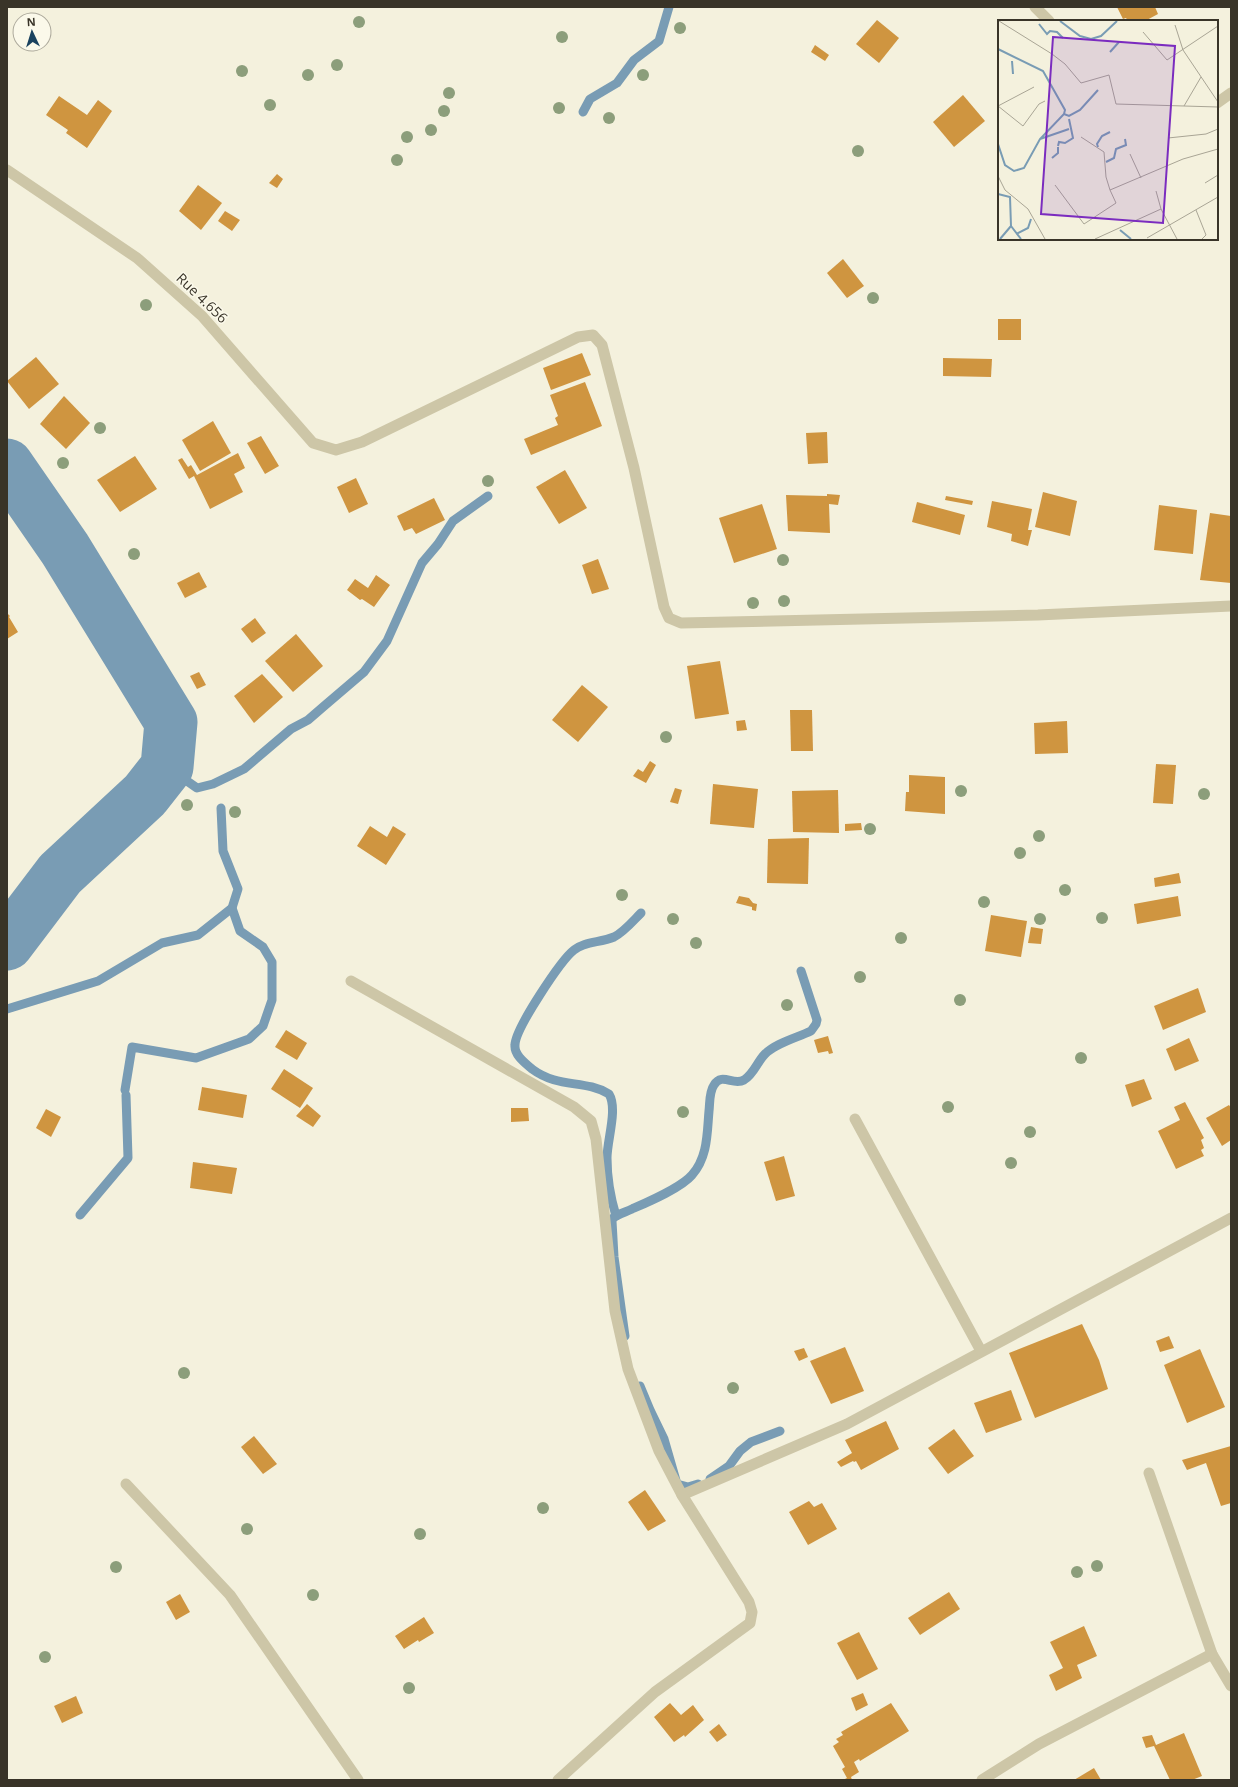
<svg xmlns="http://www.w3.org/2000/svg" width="1238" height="1787" font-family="'Open Sans',sans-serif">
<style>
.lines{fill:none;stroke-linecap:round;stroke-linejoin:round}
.stream{stroke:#799cb4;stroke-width:9}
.river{stroke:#799cb4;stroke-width:53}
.building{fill:#cf9540}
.minor{stroke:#cdc6a7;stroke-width:11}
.tree{fill:#8c9e7b}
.labels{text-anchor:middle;stroke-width:3;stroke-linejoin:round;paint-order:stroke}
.street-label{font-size:14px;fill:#393428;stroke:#fbf9ea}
.inset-river{fill:none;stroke:#799cb4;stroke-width:2}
.inset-road{fill:none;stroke:#a9a595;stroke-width:1}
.view{fill:#7b2cbf;fill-opacity:0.15;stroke:#7b2cbf;stroke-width:2}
.inset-edge{fill:none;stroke:#393428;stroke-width:2}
</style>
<rect width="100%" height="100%" fill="#f4f1dd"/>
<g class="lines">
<!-- stream -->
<g class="stream">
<path d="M583,112L590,99L617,83L634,60L659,41L669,7"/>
<path d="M167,767L197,788L213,784L244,769L291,729L308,720L323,707L364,672L387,641L422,563L438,544L453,521L488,496"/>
<path d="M7,1009L98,981L162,943L198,935L232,908L238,889L223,851L221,808"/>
<path d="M125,1090L132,1047L196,1058L249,1039L263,1026L272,1000V962L263,947L240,931L232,908"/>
<path d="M80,1215L128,1158L126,1095"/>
<path d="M616,1216C610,1196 607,1178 607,1158C607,1140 618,1109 609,1094C584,1079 559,1089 532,1069C525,1063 514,1055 515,1045C515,1029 561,960 574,950C585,941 600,943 614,937C624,932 633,921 641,913"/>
<path d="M625,1336L614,1257L612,1221L613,1218C618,1214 626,1212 632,1209C648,1202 681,1188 692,1175C708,1157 707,1133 709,1111C710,1103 709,1092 714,1085C722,1072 733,1086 744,1080C754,1074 757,1062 765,1054C776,1043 796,1038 811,1031L816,1024L817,1020L801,971"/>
<path d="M640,1386L650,1410L664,1439L677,1484L688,1487L698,1484"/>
<path d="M710,1479L729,1466L740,1451L751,1442L780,1431"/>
</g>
<!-- river -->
<path class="river" d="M7,465L65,549L171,722L167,767L145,795L60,874L7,944"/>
</g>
<!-- building -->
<g class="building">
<path d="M1117,7H1155L1158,14L1145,21H1128L1126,18L1123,19Z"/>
<path d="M877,20L899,38L879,63L856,44Z"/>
<path d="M815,45L829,55L825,61L811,52Z"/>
<path d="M963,95L985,121L954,147L933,122Z"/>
<path d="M59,96L87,115L98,100L112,111L87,148L66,133L68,130L46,115Z"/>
<path d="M277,174L283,179L277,188L269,183Z"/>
<path d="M198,185L222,203L201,230L179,211Z"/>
<path d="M225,211L240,220L232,231L218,221Z"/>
<path d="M843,259L864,286L847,298L827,273Z"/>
<rect x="998" y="319" width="23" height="21"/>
<path d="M582,353L591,375L551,390L543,368Z"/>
<path d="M36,357L59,384L29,409L7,381Z"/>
<path d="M943,358L992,359L991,377L943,376Z"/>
<path d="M585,382L602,426L531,455L524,439L558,425L555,418L558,416L550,395Z"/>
<path d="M64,396L90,423L66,449L40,424Z"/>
<path d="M213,421L231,453L200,471L182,440Z"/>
<path d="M827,432L828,463L808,464L806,433Z"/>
<path d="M261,436L279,466L265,474L247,443Z"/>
<path d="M238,453L245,468L234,474L243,492L210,509L194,476L189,479L178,460L182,458L188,467L191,465L197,475Z"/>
<path d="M135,456L157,489L120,512L97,480Z"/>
<path d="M565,470L587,508L559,524L536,487Z"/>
<path d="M356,478L368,504L349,513L337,487Z"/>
<path d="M1043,492L1077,501L1070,536L1035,527Z"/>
<path d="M827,494L840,495L838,505L829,504L830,533L788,531L786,495L827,496Z"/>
<path d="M946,496L973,501L972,505L945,500Z"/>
<path d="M434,498L445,520L416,534L412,528L404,531L397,516Z"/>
<path d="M992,501L1032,509L1028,530H1032L1028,546L1011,541L1012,534L987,527Z"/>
<path d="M917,502L965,515L960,535L912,522Z"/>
<path d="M762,504L777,549L734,563L719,518Z"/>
<path d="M1159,505L1197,510L1193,554L1154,550Z"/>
<path d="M1210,513L1231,516V583L1200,580Z"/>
<path d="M598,559L609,589L592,594L582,565Z"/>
<path d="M199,572L207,587L185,598L177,583Z"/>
<path d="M376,575L390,585L374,607L362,599L360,600L347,590L355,579L368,588Z"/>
<path d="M7,613L10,616L9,617L18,632L7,639Z"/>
<path d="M255,618L266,633L252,643L241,629Z"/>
<path d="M296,634L323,666L293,692L265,661Z"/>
<path d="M720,661L729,714L695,719L687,666Z"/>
<path d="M199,672L206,685L197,689L190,676Z"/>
<path d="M262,674L283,697L254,723L234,696Z"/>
<path d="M582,685L608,707L578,742L552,720Z"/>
<path d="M790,710H812L813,751H791Z"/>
<path d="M745,720L747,730L737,731L736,721Z"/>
<path d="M1067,721L1068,753L1035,754L1034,723Z"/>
<path d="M650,761L656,765L646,783L633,776L638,769L643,772Z"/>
<path d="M1156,764L1176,765L1173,804L1153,803Z"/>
<path d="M909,775L945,777V814L905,811L906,792H909Z"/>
<path d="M713,784L758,789L754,828L710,824Z"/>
<path d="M675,788L682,790L678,804L670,802Z"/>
<path d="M838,790L839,833L793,832L792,791Z"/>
<path d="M861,823L862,830L845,831V824Z"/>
<path d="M370,826L387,837L393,826L406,834L386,865L357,846Z"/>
<path d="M809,838L808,884L767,883L768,839Z"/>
<path d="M1179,873L1181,883L1155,887L1154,878Z"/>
<path d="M739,896L749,898L753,903L757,904L756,911L752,910V907L736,903Z"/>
<path d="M1178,896L1181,916L1137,924L1134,904Z"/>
<path d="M991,915L1027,921L1021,957L985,951Z"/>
<path d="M1031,927L1043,929L1041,944L1028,943Z"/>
<path d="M1198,988L1206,1012L1163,1030L1154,1006Z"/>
<path d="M286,1030L307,1043L297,1060L275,1047Z"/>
<path d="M828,1036L833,1053L829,1054L828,1051L818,1053L814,1040Z"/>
<path d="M1189,1038L1199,1061L1175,1071L1166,1049Z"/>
<path d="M284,1069L313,1088L300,1108L271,1089Z"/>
<path d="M1144,1079L1152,1099L1132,1107L1125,1085Z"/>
<path d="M202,1087L247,1095L243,1118L198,1110Z"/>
<path d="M1185,1102L1204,1138L1201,1140L1204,1148L1201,1150L1204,1156L1176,1169L1158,1131L1180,1120L1174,1107Z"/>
<path d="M307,1104L321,1116L313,1127L296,1116Z"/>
<path d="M1229,1105L1231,1108V1140L1222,1146L1206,1118Z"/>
<path d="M511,1108H528L529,1121L511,1122Z"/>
<path d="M46,1109L61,1117L51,1137L36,1128Z"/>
<path d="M784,1156L795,1196L776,1201L764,1162Z"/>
<path d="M193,1162L237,1168L232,1194L190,1188Z"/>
<path d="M1082,1324L1099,1360L1108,1389L1035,1418L1009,1353Z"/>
<path d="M1169,1336L1174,1348L1160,1352L1156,1341Z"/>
<path d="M845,1347L864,1391L831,1404L810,1361Z"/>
<path d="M804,1348L808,1357L799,1361L794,1351Z"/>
<path d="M1200,1349L1225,1407L1187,1423L1164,1365Z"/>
<path d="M1011,1390L1022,1420L986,1433L974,1403Z"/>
<path d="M886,1421L899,1449L861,1470L856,1461L854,1462L853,1461L841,1467L837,1462L852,1453L845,1440Z"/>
<path d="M954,1429L974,1456L948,1474L928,1448Z"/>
<path d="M254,1436L277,1464L263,1474L241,1447Z"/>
<path d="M1231,1446V1503L1221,1506L1206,1463L1187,1470L1182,1460Z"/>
<path d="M645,1490L666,1521L648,1531L628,1502Z"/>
<path d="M809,1501L814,1507L822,1503L837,1529L808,1545L789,1512Z"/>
<path d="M949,1592L960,1609L920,1635L908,1618Z"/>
<path d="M180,1594L190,1612L176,1620L166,1602Z"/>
<path d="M424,1617L434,1633L419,1642L418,1640L404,1649L395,1636Z"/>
<path d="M1084,1626L1097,1656L1077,1665L1082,1678L1056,1691L1049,1675L1063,1668L1050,1642Z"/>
<path d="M859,1632L878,1669L857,1680L837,1643Z"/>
<path d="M863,1693L868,1705L856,1711L851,1698Z"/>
<path d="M76,1696L83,1713L62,1723L54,1706Z"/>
<path d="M670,1703L681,1715L693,1705L704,1720L685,1737L684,1735L674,1742L654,1717Z"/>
<path d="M891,1703L909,1731L860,1761L859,1759L854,1762L859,1772L851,1777L852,1780H843L847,1778L842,1769L845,1767L833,1746L839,1742L836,1739L843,1735L841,1732Z"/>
<path d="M719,1724L727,1735L717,1742L709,1732Z"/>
<path d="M1184,1733L1202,1776L1192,1780H1170L1154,1746L1146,1748L1142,1737L1152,1735L1156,1745Z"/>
<path d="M1094,1768L1101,1780H1074Z"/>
</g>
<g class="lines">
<!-- minor -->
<g class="minor">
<path d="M1035,7L1049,21"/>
<path d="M1217,103L1231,93"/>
<path d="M7,170L137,258L202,316L313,443L336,450L362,442L578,337L593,335L602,345L634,468L664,607L669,618L681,623L1038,615L1231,606"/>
<path d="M351,981L574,1107L591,1121L596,1139L615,1311L628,1369L659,1451L682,1495L847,1424L1231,1218"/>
<path d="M855,1119L981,1351"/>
<path d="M1149,1473L1212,1654L1231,1686"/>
<path d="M126,1484L230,1595L358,1780"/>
<path d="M558,1780L655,1692L750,1623L752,1612L749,1602L682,1495"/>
<path d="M982,1780L1039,1744L1212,1654"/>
</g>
</g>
<!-- trees -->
<g class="tree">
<circle cx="359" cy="22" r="6"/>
<circle cx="680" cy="28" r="6"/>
<circle cx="562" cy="37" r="6"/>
<circle cx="337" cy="65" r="6"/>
<circle cx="242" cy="71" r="6"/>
<circle cx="308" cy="75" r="6"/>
<circle cx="643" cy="75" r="6"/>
<circle cx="449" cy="93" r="6"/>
<circle cx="270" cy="105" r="6"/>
<circle cx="559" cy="108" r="6"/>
<circle cx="444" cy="111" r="6"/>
<circle cx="609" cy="118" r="6"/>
<circle cx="431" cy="130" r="6"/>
<circle cx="407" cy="137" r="6"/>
<circle cx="858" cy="151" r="6"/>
<circle cx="397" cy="160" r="6"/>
<circle cx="873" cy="298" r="6"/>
<circle cx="146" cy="305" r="6"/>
<circle cx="100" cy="428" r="6"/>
<circle cx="63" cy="463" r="6"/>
<circle cx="488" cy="481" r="6"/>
<circle cx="134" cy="554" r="6"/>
<circle cx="783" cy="560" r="6"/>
<circle cx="784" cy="601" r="6"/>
<circle cx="753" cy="603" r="6"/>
<circle cx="666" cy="737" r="6"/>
<circle cx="961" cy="791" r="6"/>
<circle cx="1204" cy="794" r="6"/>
<circle cx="187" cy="805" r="6"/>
<circle cx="235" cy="812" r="6"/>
<circle cx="870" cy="829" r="6"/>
<circle cx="1039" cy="836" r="6"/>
<circle cx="1020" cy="853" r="6"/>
<circle cx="1065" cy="890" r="6"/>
<circle cx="622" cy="895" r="6"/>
<circle cx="984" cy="902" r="6"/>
<circle cx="1102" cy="918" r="6"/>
<circle cx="673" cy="919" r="6"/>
<circle cx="1040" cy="919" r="6"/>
<circle cx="901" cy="938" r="6"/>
<circle cx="696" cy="943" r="6"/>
<circle cx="860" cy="977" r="6"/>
<circle cx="960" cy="1000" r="6"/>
<circle cx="787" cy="1005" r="6"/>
<circle cx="1081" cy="1058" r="6"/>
<circle cx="948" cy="1107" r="6"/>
<circle cx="683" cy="1112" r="6"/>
<circle cx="1030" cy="1132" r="6"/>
<circle cx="1011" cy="1163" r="6"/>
<circle cx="184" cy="1373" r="6"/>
<circle cx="733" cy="1388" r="6"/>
<circle cx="543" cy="1508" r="6"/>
<circle cx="247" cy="1529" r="6"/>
<circle cx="420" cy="1534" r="6"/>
<circle cx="1097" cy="1566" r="6"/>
<circle cx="116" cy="1567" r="6"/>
<circle cx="1077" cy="1572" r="6"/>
<circle cx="313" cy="1595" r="6"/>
<circle cx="45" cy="1657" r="6"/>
<circle cx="409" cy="1688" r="6"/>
</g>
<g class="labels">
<!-- street labels -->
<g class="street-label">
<text transform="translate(202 298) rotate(44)" y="5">Rue 4.656</text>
</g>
</g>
<!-- overview -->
<g transform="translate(998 20)">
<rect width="220" height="220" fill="#f4f1dd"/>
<path class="inset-river" d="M62,1L82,16L93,19L103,16L119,1M41,4L49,14L52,11L59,12L65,18M0,29L45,51L67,90L66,94L42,119L26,148L16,151L7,145L0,124M112,32L121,22M14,41L15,54M66,94L71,96L82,90L100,70M42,119L71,109M60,126L61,122L67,123L75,118L71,99M100,127L99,124L104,116L112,112M54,138L60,133V127M108,142L116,138L118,129L128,125L127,119M0,174L12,177L13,206L23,219M122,210L133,219M18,214L30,208L33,199M2,219L13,206"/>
<path class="inset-road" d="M1,1L54,34L67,44L83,63L111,55L118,84L220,87M177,5L185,30L220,82M145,12L169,40L220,6M36,67L0,86L25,106L41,84L47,81M186,86L203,57M83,117L106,132L108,157L112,170L185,139L220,129M170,118L208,114L220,109M132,134L143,158M0,156L7,170L30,189L47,219M207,163L220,155M57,165L86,204L118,183L112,170M158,171L163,189L179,219M198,190L208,215L204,219M149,218L220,177M97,219L163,189"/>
<path class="view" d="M55,17L177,26L165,203L43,194Z"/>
<rect width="220" height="220" class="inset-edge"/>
</g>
<!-- border -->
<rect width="1238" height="1787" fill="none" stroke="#393428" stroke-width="16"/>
<!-- north arrow -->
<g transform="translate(32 32) rotate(356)"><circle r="19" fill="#fbf9ea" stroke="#adaa9c"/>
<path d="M0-3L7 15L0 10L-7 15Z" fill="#1a425e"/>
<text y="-6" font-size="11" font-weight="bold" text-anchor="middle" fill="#393428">N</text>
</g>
</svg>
